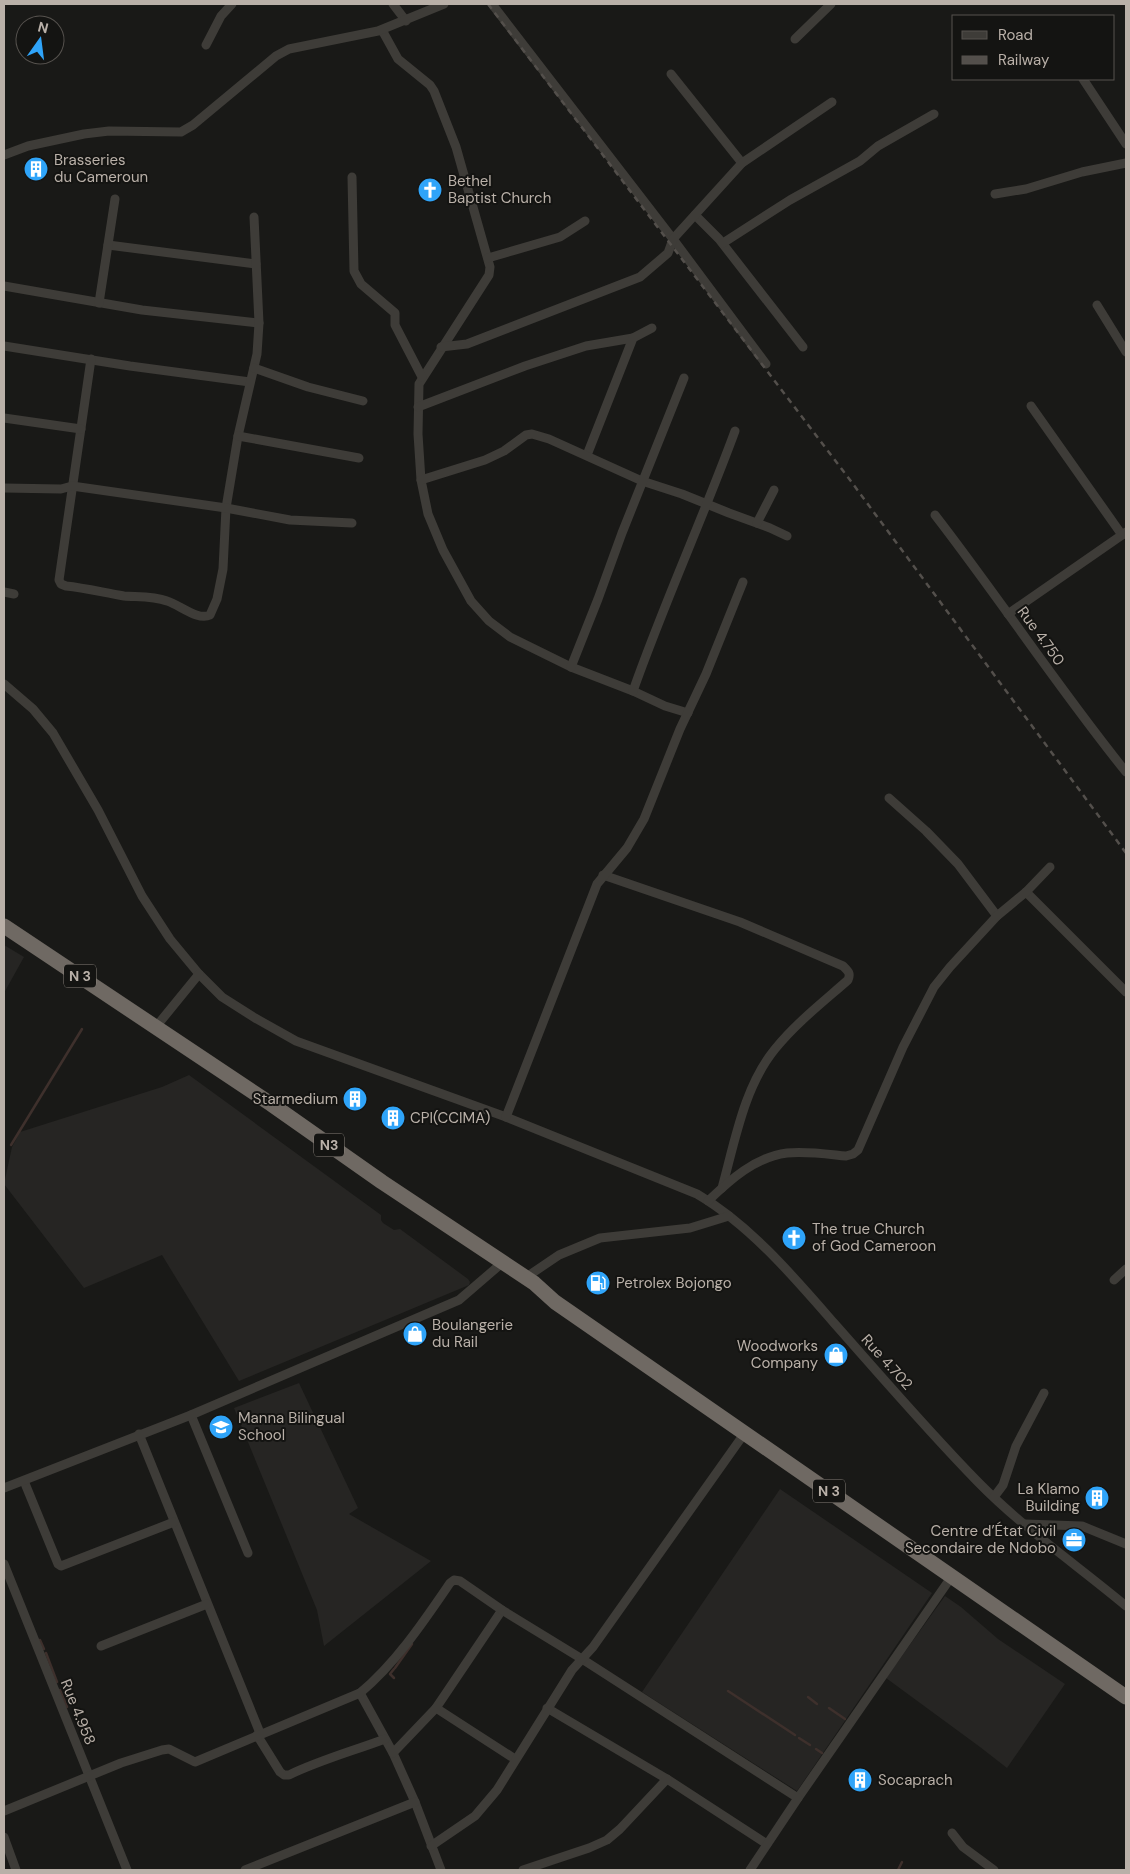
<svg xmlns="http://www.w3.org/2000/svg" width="1130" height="1874" font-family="'DM Sans',sans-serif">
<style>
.built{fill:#262523}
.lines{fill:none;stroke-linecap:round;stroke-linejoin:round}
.stream{stroke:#3e302c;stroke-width:2.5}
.street{stroke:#3e3c38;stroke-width:9}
.highway{stroke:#6f6963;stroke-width:15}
.rail{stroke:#534f4b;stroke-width:2.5;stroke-dasharray:6 5;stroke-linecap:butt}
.labels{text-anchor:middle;stroke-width:4;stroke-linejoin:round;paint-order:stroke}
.shield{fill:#141412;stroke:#88817b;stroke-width:1}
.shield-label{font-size:14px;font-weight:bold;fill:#b9b0a8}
.poi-label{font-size:15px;fill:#b9b0a8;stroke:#141412;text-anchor:start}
.street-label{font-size:15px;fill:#b9b0a8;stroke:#141412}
</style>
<rect width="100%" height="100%" fill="#191917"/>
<!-- built -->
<g class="built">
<path d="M4,945L24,957L4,993Z"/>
<path d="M189,1075L381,1215V1220L383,1223L394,1230L400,1229L468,1279L470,1282L469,1285L239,1381L162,1255L84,1288L4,1184L12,1147L20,1132L162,1087Z"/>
<path d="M299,1383L358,1508L349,1514L431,1561L324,1646L317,1610L234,1408Z"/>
<path d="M780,1489L932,1593L797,1791L642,1692Z"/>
<path d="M945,1596L961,1607L998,1639L1065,1684L1007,1768L980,1747L886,1678Z"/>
</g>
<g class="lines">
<!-- stream -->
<g class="stream">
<path d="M11,1145L82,1029"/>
<path d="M40,1640L44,1649"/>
<path d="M46,1653L57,1682"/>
<path d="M395,1668L412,1644"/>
<path d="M394,1678L390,1674L394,1669"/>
<path d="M60,1690L67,1707"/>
<path d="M728,1691L795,1735"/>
<path d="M808,1697L817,1704"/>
<path d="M829,1708L845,1719"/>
<path d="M799,1738L810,1745"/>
<path d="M816,1749L822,1753"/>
<path d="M898,1870L902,1862"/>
</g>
<!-- street -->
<g class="street">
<path d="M393,4L406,21"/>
<path d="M492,4L673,239L766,364"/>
<path d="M382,30L398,59L430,85L434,91L456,147L490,267L489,275L419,384L418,434L421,480L428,514L443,550L471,601L489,621L510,637L571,667L633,691L665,706L688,713"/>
<path d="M795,39L831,4"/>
<path d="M206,45L221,16L232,4"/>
<path d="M671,74L742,163"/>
<path d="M1083,79L1126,144"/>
<path d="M4,155L28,146L84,134L109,131L181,132L193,125L276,56L289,49L378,31L444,4"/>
<path d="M352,177L354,271L361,284L395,313V325L422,377"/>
<path d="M995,194L1026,189L1082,172L1126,163"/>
<path d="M695,215L719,239L803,347"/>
<path d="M723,243L790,200L860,161L878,146L934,114"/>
<path d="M108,245L256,264"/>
<path d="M488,258L560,237L585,221"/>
<path d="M4,286L142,310L259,323"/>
<path d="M99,303L115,199"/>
<path d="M1097,305L1126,352"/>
<path d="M4,346L130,366L250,382"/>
<path d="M441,347L467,344L640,277L668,253L673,239L742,163L832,102"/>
<path d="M91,359L59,580L61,584L66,586C86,588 105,593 124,596C138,597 154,596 167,601C180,605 198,621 210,615L217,599L223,569L226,508L238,436L257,354L259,323L254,217"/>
<path d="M254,368L308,387L363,401"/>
<path d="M1031,406L1122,535L1126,532"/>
<path d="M418,407L525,366L586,346L633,338"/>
<path d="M4,418L81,429"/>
<path d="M238,436L359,458"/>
<path d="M587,455L633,338L652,328"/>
<path d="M421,480L485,460L504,451L526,435L532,434L549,439L642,481L682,494L729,513L770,528L787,536"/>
<path d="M4,488L61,489L72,486L226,508L290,520L352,523"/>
<path d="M935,515C1000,599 1059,689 1126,772"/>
<path d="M757,523L774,490"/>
<path d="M4,592L14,594"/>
<path d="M1008,614L1122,535"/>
<path d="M571,667L598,599L622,533L684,378"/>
<path d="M4,684L33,709L53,733L98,810L142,896L170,939L199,974L222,997L255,1018L296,1041L506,1117L697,1194C750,1225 794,1277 834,1323C881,1376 928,1431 978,1482C1023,1528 1077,1565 1126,1606"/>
<path d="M633,691C664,603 703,518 735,431"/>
<path d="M889,798L926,831L958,864L997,916"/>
<path d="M603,875L740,922L843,966C848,971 851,973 848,980C823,1002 796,1023 775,1049C744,1087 735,1141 722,1188"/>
<path d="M1026,892L1126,992"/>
<path d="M155,1028L199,974"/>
<path d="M506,1117L597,884L627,848L644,819L680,729L706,674L743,582"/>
<path d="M708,1201C730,1180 755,1157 787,1153C806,1151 826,1154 846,1156L853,1154L858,1150L903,1047L934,987L950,967L997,916L1026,892L1050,867"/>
<path d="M525,1278L559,1255L600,1238L690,1228L729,1216"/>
<path d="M1114,1280L1126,1269"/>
<path d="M191,1415L248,1553"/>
<path d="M139,1434L260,1733"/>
<path d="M24,1481L58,1564L61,1566L174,1522"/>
<path d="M4,1488L191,1415L459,1300L502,1263"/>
<path d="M994,1497L1003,1485L1016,1446L1044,1393"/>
<path d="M1025,1524L1082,1526L1126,1544"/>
<path d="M4,1564L127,1870"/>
<path d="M101,1646L207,1604"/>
<path d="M360,1693L393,1753L415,1802L441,1870"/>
<path d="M436,1708L515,1759"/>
<path d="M547,1708L667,1779L767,1844"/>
<path d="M257,1735L280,1772L284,1775H289C320,1760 353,1751 385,1739"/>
<path d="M393,1753L436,1708L502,1610"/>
<path d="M798,1798L952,1576"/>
<path d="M4,1811L121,1763L162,1750L169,1749L195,1762L360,1693C396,1663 424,1621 450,1583L454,1580L460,1581L502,1610L582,1659L798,1798L750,1870"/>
<path d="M952,1833L963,1847L994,1870"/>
<path d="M4,1837L16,1870"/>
<path d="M431,1846L475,1816L497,1790L572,1670L593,1647L744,1434"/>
<path d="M245,1870L415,1802"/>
<path d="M523,1870L589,1848L607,1840L620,1829L667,1779"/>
</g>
<!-- highway -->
<path class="highway" d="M4,926L271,1104L382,1182L534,1283L555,1302L1126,1697"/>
<!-- rail -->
<path class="rail" d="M488,4L850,480L1126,853"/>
</g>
<!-- icons -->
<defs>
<symbol id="building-disc" viewBox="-11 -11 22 22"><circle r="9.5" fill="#2fa4f9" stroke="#141412"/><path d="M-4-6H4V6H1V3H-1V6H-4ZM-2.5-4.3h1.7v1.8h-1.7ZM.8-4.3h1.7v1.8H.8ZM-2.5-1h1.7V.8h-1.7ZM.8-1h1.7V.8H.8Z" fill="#fff"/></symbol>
<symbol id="church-disc" viewBox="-11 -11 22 22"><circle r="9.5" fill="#2fa4f9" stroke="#141412"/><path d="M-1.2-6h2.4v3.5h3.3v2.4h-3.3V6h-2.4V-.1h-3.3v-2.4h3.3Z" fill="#fff"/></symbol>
<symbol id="fuel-disc" viewBox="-11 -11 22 22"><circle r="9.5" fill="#2fa4f9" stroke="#141412"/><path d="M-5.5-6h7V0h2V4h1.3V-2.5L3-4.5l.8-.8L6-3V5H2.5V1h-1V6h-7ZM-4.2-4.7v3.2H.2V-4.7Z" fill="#fff"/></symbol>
<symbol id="shop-disc" viewBox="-11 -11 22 22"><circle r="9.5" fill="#2fa4f9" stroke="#141412"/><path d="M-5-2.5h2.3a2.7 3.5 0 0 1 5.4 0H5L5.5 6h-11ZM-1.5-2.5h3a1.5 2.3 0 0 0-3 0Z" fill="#fff"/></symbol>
<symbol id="school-disc" viewBox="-11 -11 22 22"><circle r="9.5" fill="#2fa4f9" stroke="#141412"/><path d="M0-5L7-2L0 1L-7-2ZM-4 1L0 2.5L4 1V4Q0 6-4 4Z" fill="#fff"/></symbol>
<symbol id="office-disc" viewBox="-11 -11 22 22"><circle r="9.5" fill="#2fa4f9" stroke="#141412"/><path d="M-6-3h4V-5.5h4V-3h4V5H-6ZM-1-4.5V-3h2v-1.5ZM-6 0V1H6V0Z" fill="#fff"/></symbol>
</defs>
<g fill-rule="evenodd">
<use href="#building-disc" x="22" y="155" width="28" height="28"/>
<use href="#church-disc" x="416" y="176" width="28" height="28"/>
<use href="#building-disc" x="341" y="1085" width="28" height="28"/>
<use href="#building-disc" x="379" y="1104" width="28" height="28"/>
<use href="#church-disc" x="780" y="1224" width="28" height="28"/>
<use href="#fuel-disc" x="584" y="1269" width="28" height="28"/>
<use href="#shop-disc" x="401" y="1320" width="28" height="28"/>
<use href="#shop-disc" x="822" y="1341" width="28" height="28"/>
<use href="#school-disc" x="207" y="1413" width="28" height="28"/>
<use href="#building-disc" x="1083" y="1484" width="28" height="28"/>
<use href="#office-disc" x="1060" y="1526" width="28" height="28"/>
<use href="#building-disc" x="846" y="1766" width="28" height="28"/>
</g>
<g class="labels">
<!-- shield labels -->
<g class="shield">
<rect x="64" y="964.5" width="32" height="23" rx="4"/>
<rect x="314" y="1133.5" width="30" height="23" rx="4"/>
<rect x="813" y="1479.5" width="32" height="23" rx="4"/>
</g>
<g class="shield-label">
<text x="80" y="981">N 3</text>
<text x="329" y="1150">N3</text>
<text x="829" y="1496">N 3</text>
</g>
<!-- poi labels -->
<g class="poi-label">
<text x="54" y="165">Brasseries<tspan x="54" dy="17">du Cameroun</tspan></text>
<text x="448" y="186">Bethel<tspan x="448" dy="17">Baptist Church</tspan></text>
<text x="338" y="1104" text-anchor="end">Starmedium</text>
<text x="410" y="1123">CPI(CCIMA)</text>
<text x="812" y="1234">The true Church<tspan x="812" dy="17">of God Cameroon</tspan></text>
<text x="616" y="1288">Petrolex Bojongo</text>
<text x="432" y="1330">Boulangerie<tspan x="432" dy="17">du Rail</tspan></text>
<text x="818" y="1351" text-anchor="end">Woodworks<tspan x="818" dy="17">Company</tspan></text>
<text x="238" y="1423">Manna Bilingual<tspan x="238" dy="17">School</tspan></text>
<text x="1080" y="1494" text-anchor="end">La Klamo<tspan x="1080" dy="17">Building</tspan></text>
<text x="1056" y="1536" text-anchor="end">Centre d’État Civil<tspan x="1056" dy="17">Secondaire de Ndobo</tspan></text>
<text x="878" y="1785">Socaprach</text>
</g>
<!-- street labels -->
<g class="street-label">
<text transform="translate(1041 636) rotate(54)" y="5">Rue 4.750</text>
<text transform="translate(887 1362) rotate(48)" y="5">Rue 4.702</text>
<text transform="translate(78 1712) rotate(68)" y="5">Rue 4.958</text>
</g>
</g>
<!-- border -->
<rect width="1130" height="1874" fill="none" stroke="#b9b0a8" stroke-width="10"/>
<!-- legend -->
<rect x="952" y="15" width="162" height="65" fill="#141412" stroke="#56524e"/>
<rect x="962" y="31" width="25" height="8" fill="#3e3c38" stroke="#56524e"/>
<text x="998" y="40" font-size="15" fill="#b9b0a8">Road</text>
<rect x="962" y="56" width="25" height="8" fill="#534f4b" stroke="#56524e"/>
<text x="998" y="65" font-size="15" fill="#b9b0a8">Railway</text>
<!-- north arrow -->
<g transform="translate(40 40) rotate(14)"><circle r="24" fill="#141412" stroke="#56524e"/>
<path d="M0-4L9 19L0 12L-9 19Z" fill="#2fa4f9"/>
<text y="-8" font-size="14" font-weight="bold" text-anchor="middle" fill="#b9b0a8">N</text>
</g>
</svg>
